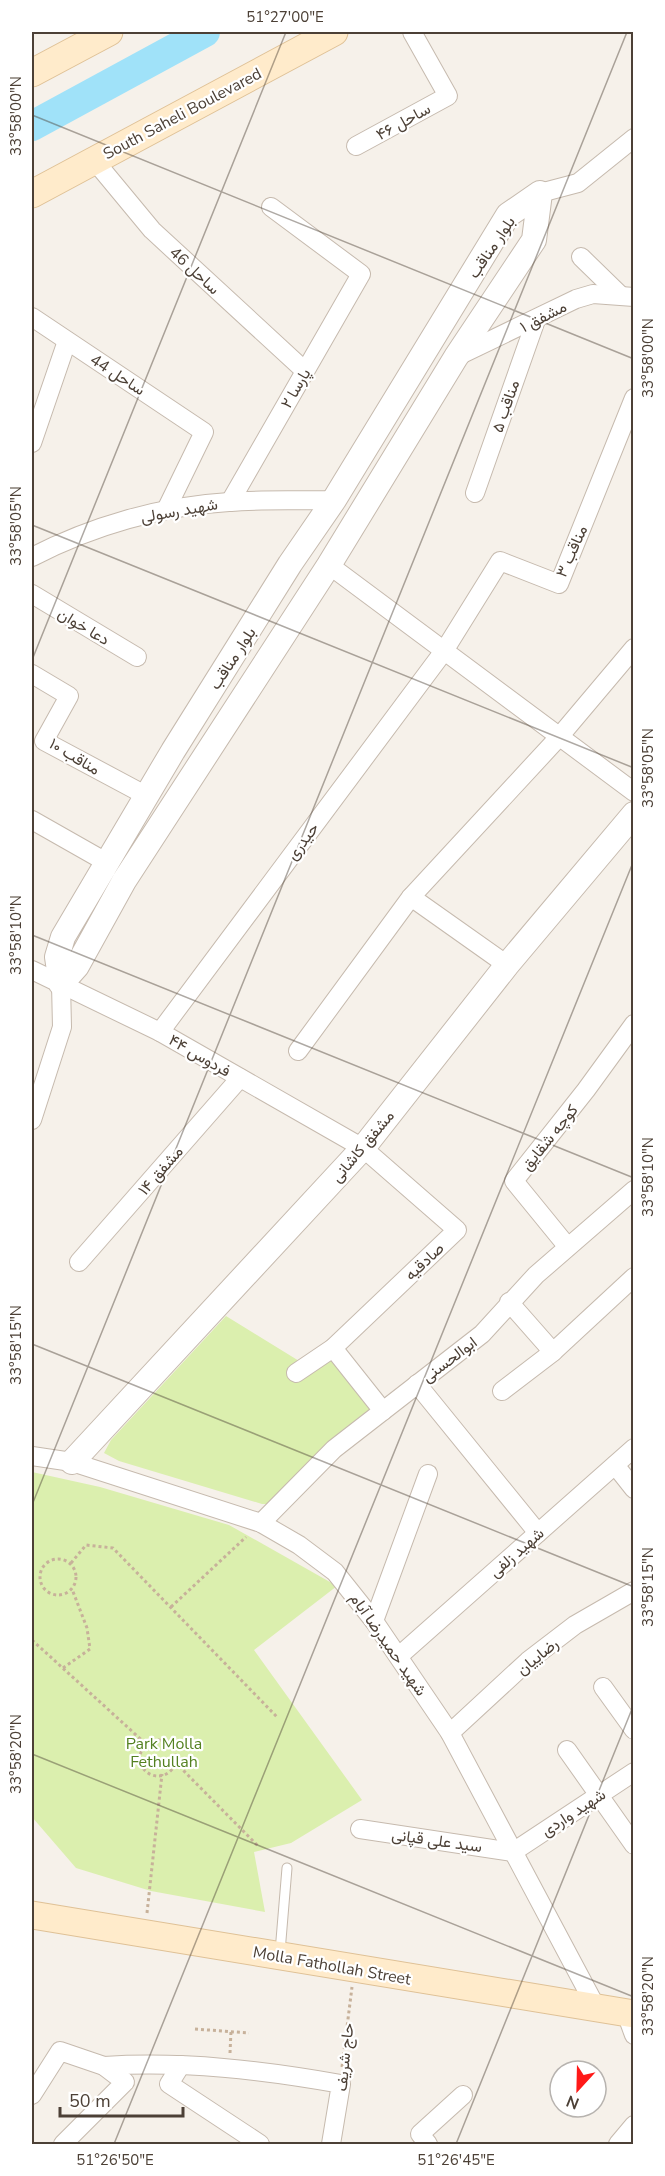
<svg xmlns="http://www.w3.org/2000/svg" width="665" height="2176" font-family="'Nunito Sans',Vazirmatn,sans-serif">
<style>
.green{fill:#dbefae}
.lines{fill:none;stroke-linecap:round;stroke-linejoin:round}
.river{stroke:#a0e2f9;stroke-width:30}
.service-casing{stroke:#c6baae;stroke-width:11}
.minor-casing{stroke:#c6baae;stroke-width:20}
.tertiary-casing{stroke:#c6baae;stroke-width:26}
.secondary-casing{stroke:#dfc196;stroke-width:29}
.path{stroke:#c7b19a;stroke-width:3;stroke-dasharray:3 3;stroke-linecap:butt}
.service{stroke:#fff;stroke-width:9}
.minor{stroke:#fff;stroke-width:18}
.tertiary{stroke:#fff;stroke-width:24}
.secondary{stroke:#ffebcb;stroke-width:27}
.ticks{fill:none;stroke:#4c4036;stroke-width:1.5;stroke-opacity:0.45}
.labels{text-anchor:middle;stroke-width:4.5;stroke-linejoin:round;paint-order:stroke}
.street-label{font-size:16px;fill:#4c4036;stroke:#fff}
.park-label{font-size:16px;fill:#538020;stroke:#fff}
.neatline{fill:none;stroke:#4c4036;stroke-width:2}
.ticks-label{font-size:15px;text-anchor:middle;fill:#4c4036}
</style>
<rect width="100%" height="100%" fill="#f6f1ea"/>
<!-- green -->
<g class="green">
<path d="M226,1316L304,1364L332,1351L379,1410L274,1504H262L119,1461L104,1453L111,1440Z"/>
<path d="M32,1472L100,1487L229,1525L337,1586L254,1650L362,1800L291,1843L254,1852L265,1912L151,1891L76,1868L32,1817Z"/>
</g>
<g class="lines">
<!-- river -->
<path class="river" d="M32,126L205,32"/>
<defs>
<path id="service" d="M280,1952L287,1868"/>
<g id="minor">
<path d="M356,146L448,96L412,32"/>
<path d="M94,160L152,230L305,371"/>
<path d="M540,193L578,183L634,138"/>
<path d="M581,257L620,295"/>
<path d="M32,317L204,432L166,510"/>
<path d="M456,357L576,299L593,294L634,297"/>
<path d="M32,443L67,341"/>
<path d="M475,493L536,320"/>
<path d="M230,502L361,274L271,207"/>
<path d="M32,557C92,526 161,506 229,502C263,499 299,501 334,500"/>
<path d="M329,565L634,792"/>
<path d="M32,594L137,657"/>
<path d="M32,674L69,696L44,741L147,796"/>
<path d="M32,820L106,862"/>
<path d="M411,897L507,965"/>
<path d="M32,970L160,1032L363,1148L457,1230L333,1348L296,1373"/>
<path d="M160,1032L444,651L500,561L559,584L634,398"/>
<path d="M298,1051L411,897L559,737L634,648"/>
<path d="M32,1120L62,1027L61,984"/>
<path d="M567,1246L514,1181L586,1090L634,1024"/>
<path d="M79,1262L240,1078"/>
<path d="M333,1348L383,1411"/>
<path d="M553,1352L634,1277"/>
<path d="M417,1384L538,1533"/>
<path d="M502,1391L553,1352L509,1302"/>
<path d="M32,1456L72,1462L261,1523L299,1545L335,1572L374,1621L450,1733L596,2007"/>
<path d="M615,1465L634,1489"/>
<path d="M261,1523L334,1449L482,1334L536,1275L634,1190"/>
<path d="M374,1621L428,1474"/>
<path d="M399,1656L634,1448"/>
<path d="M603,1687L634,1730"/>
<path d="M450,1733L528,1661L575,1625L634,1591"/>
<path d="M567,1750L634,1845"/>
<path d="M360,1829L513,1852L634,1772"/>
<path d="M626,2013L634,2035"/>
<path d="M181,2065L169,2084L260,2144"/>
<path d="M104,2066C185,2061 262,2070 341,2084L331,2144"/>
<path d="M32,2095L60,2051L104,2066L125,2082L63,2144"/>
<path d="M428,2144L420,2134L463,2095"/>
<path d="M618,2144L634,2125"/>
</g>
<g id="tertiary">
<path d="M540,193L534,240L456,357L329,565L124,881L77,966L61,984L57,957L63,937L173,751L290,564L334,500L508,215Z"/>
<path d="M72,1462L363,1148L507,965L634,814"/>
</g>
<g id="secondary">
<path d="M32,73L109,32"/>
<path d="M32,194L334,32"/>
<path d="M32,1915L634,2014"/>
</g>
</defs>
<!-- service casing -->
<use href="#service" class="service-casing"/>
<!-- minor casing -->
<use href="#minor" class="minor-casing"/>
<!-- tertiary casing -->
<use href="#tertiary" class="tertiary-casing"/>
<!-- secondary casing -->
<use href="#secondary" class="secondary-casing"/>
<!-- path -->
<g class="path">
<circle cx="58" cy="1577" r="18"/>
<path d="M71,1563L86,1545L113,1548L277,1717"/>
<path d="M171,1607L246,1537"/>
<path d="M32,1640L146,1744"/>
<path d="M63,1668L90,1649L87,1628L72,1589"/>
<circle cx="158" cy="1758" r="18"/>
<path d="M175,1762L259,1847"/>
<path d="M147,1913L162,1774"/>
<path d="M195,2029L249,2033"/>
<path d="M230,2053L231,2031"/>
<path d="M342,2067L352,1987"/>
</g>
<!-- service -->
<use href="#service" class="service"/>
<!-- minor -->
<use href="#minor" class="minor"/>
<!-- tertiary -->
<use href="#tertiary" class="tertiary"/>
<!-- secondary -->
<use href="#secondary" class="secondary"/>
</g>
<!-- ticks -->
<path class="ticks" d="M32,115L634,359M32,525L634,768M32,660L286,32M32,935L634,1178M32,1344L634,1587M32,1505L627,32M32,1754L634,1997M114,2144L634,860M456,2144L634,1704"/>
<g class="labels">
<!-- street labels -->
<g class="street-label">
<text transform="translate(182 113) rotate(-28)" y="6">South Saheli Boulevared</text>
<text transform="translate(403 121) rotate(-29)" y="6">ساحل ۴۶</text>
<text transform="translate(491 247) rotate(-56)" y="6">بلوار مناقب</text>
<text transform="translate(195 270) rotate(43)" y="6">ساحل 46</text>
<text transform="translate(543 316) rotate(-27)" y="6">مشفق ۱</text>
<text transform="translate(118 374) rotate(33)" y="6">ساحل 44</text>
<text transform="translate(295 388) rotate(-60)" y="6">پارسا ۲</text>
<text transform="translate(505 406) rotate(-71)" y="6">مناقب ۵</text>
<text transform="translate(179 510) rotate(-10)" y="6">شهید رسولی</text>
<text transform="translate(571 551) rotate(-66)" y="6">مناقب ۳</text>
<text transform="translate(84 626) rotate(31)" y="6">دعا خوان</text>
<text transform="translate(232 658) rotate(-57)" y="6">بلوار مناقب</text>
<text transform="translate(75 756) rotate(31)" y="6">مناقب ۱۰</text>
<text transform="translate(302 841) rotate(-53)" y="6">حیدری</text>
<text transform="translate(200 1055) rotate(30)" y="6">فردوس ۴۴</text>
<text transform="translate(549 1137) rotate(-51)" y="6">کوچه شقایق</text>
<text transform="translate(362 1146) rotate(-50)" y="6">مشفق کاشانی</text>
<text transform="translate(160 1170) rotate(-49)" y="6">مشفق ۱۴</text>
<text transform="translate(424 1261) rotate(-43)" y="6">صادقیه</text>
<text transform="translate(449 1359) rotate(-37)" y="6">ابوالحسنی</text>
<text transform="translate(516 1552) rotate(-41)" y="6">شهید زلفی</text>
<text transform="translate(389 1644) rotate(55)" y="6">شهید حمیدرضا آبام</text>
<text transform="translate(537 1656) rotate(-39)" y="6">رضاییان</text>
<text transform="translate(573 1812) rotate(-33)" y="6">شهید واردی</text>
<text transform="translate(437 1840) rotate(8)" y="6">سید علی قپانی</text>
<text transform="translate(332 1965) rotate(10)" y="6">Molla Fathollah Street</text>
<text transform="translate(344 2057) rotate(-84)" y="6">حاج شریف</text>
</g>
<!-- park labels -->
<g class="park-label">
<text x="164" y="1749">Park Molla<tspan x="164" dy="18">Fethullah</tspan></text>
</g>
</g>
<!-- border -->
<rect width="665" height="2176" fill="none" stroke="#ffffff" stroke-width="66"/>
<!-- north arrow -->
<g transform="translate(578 2089) rotate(202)"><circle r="28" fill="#ffffff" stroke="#b7b3af" stroke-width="1.5"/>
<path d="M0-4.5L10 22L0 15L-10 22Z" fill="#ff1918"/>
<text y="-9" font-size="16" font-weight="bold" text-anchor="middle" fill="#4c4036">N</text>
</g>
<!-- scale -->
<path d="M60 2107v9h123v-9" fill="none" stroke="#4c4036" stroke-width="3"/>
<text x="69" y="2107" font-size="18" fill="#4c4036" stroke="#ffffff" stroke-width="4.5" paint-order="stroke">50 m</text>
<rect x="33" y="33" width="599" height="2110" class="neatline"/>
<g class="ticks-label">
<text x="285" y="22">51°27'00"E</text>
<text transform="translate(16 116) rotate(-90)" y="5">33°58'00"N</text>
<text transform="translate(648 358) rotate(-90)" y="5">33°58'00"N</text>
<text transform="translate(16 526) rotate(-90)" y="5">33°58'05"N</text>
<text transform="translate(648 768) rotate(-90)" y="5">33°58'05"N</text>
<text transform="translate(16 935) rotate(-90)" y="5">33°58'10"N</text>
<text transform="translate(648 1177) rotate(-90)" y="5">33°58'10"N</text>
<text transform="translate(16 1345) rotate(-90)" y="5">33°58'15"N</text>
<text transform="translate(648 1587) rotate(-90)" y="5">33°58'15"N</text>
<text transform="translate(16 1754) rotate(-90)" y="5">33°58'20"N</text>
<text transform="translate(648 1996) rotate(-90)" y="5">33°58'20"N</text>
<text x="115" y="2165">51°26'50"E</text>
<text x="456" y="2165">51°26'45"E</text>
</g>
</svg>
